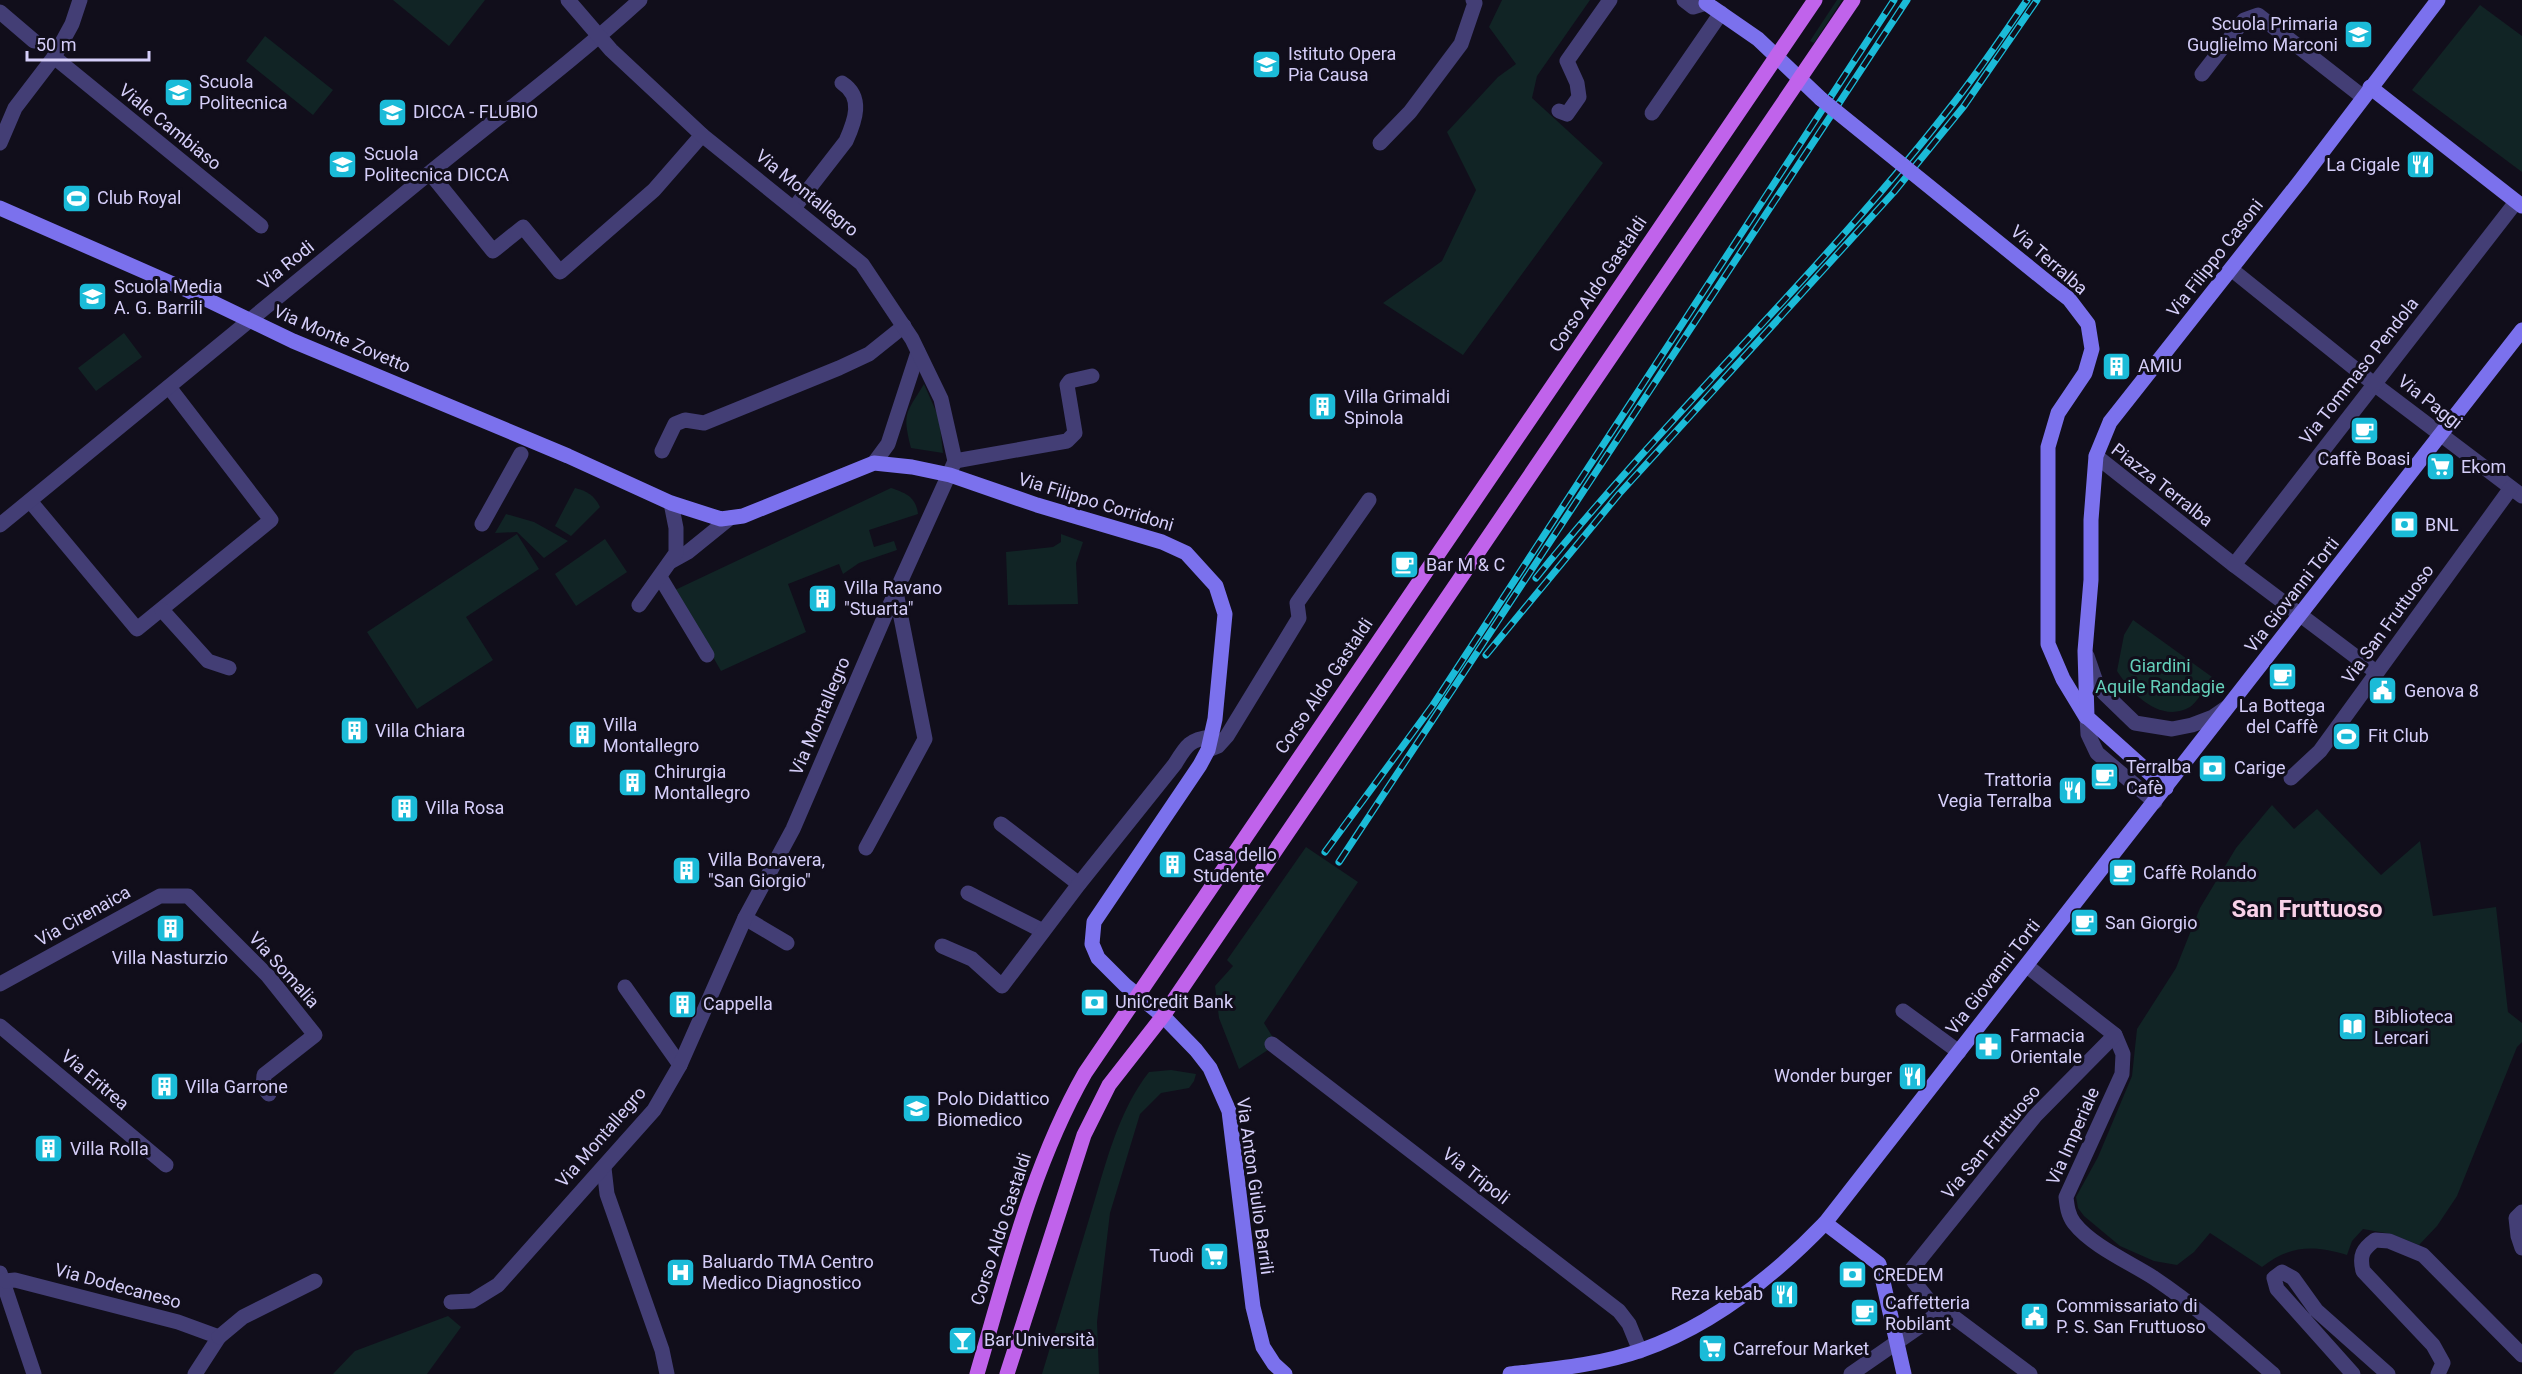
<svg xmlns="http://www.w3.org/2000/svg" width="2522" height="1374" font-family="Roboto,sans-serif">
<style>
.green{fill:#112425}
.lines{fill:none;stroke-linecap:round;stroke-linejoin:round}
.street{stroke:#433e75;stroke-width:15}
.secondary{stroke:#7b71ed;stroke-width:15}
.primary{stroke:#c063eb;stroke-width:15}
.rail-casing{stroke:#1bbbd8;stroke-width:7}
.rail{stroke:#110e1b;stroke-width:4.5;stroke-dasharray:14;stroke-linecap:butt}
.secondary-bridge{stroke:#7b71ed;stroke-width:15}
.labels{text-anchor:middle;stroke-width:6;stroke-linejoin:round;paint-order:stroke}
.poi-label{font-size:18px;fill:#d5cef9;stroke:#110e1b;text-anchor:start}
.street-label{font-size:18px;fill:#d5cef9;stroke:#110e1b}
.park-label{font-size:18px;fill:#64cfba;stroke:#110e1b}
.district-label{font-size:24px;font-weight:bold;fill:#f9d0e8;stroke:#110e1b}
</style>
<rect width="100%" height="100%" fill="#110e1b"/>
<!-- green -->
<g class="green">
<path d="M393,0H485L449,46Z"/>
<path d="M1502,0H1590L1537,76L1532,98L1603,163L1463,355L1383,303L1442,261L1476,190L1447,132L1498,77L1516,64L1489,27Z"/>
<path d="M1837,0H1842L1814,43L1810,41Z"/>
<path d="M2480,5L2522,36V172L2412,90Z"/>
<path d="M265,36L333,90L313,115L246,61Z"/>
<path d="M124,333L142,357L96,391L78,368Z"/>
<path d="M924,384L939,418L943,453L911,448C902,412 906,414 924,384Z"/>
<path d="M575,488C587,491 594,495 600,507L571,536L555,526Z"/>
<path d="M891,488C906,493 916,497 918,514L869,530L874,547L894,541L897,550L859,563L843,574L839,564L788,584L806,632L721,671L675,590Z"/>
<path d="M506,514L534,522L568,541L544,558L517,532L495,533Z"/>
<path d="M517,534L539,569L466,617L493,660L417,709L367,632Z"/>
<path d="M1061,534L1083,542L1076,563L1078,604L1008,605L1006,552L1053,547L1061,542Z"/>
<path d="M605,539L627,572L576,606L555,574Z"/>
<path d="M2133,620L2212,677C2206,685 2198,702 2190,707C2160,724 2131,693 2117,671L2124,635Z"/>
<path d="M2272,805L2294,829L2317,809L2381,875L2420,841L2433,916L2496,907L2508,1012L2522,1023V1042L2517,1047L2457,1196L2437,1226L2419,1245L2391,1234L2363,1229L2352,1241L2347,1255C2314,1245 2290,1245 2262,1267L2210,1233L2194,1252L2177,1265L2154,1261L2120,1246L2084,1216L2078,1208L2076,1197L2098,1157L2132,1076L2137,1029L2176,968L2200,908L2236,848Z"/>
<path d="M1306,847L1358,882L1264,1023L1277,1044L1239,1069L1219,1018L1215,986L1233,966L1227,960Z"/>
<path d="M1171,1070L1196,1074L1194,1081L1189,1088L1161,1093L1140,1114L1110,1213L1097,1322L1099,1374H1042C1058,1321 1074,1269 1090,1216C1105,1167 1117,1113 1149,1072Z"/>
<path d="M448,1316L461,1327L427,1374H333L355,1351Z"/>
</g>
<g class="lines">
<!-- street -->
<g class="street">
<path d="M1684,0L1693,7L1706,3"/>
<path d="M0,12L34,41"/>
<path d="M54,57L261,226"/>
<path d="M2202,74L2244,20L2258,15L2363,97"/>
<path d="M1559,111L1567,114L1579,97L1577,83L1567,61L1610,0"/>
<path d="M1652,113L1721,13"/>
<path d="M0,143L15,108L54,57L72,24L80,0"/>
<path d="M1380,143L1410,112L1461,44L1475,3L1473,0"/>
<path d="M430,173L493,251L523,227L560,272L654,190L702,135"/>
<path d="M794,208L846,141C855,121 864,97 842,83"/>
<path d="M2231,269L2374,384L2522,496"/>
<path d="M662,451L675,424L685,420L704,423L839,368L869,354L904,326"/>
<path d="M2096,456L2234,565L2376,672"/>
<path d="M955,461L1067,441L1075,433L1067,385L1070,381L1092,376"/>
<path d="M874,463L888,444L918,352"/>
<path d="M30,501L137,629L271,520L169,387"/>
<path d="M482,524L521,454"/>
<path d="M0,525C142,409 284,292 427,175C498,117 572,62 640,0"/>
<path d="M670,562L688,552L730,518"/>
<path d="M2234,565L2516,202"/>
<path d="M660,577L707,655"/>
<path d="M639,605L676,553V528L671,503"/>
<path d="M162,610L208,661L229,668"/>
<path d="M2087,656L2096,682L2104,693L2135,723L2172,729L2192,725L2213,717L2226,708"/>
<path d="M2087,717L2088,734L2097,753L2155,802"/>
<path d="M1208,750L1218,746L1227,736L1299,618L1297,603L1369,500"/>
<path d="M2291,778L2320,751L2511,488"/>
<path d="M1001,824L1079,884"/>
<path d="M866,848L925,739L896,592"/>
<path d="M968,893L1043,931"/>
<path d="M745,918L787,943"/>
<path d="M942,946L972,959L1002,986L1079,884L1175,764C1186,746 1190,739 1211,737"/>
<path d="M2027,966L2115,1035L2123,1054L2122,1074L2066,1197C2067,1206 2068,1215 2074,1223C2092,1246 2129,1262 2154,1278C2196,1306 2235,1341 2273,1374"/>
<path d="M0,984L160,896H188L268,976L315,1035L264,1075L263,1087L269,1094"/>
<path d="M625,987L680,1065"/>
<path d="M1903,1011L1959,1052"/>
<path d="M0,1026L166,1165"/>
<path d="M1272,1044L1619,1311L1629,1324L1640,1351"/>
<path d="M604,1168L607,1194L662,1350L667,1374"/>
<path d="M2522,1212L2516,1218L2518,1236L2522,1248"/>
<path d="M0,1273L34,1374"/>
<path d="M5,1281L15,1280L178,1322L219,1337L195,1374"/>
<path d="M451,1302L472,1301L498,1285L654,1110L680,1065L745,918L793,829L884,618L955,461L941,399L912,339L862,264L702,135L611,50L568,0"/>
<path d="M219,1337L243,1317L315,1281"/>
<path d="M1851,1374L1939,1313"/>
<path d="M2030,1374L1951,1315L1939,1313L1914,1282L1911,1276L1912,1269L2035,1116L2115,1035"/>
<path d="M2353,1374L2277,1289L2274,1278L2282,1272L2293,1278L2316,1310L2388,1374"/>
<path d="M2438,1374L2443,1363L2433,1345L2363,1271C2359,1255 2363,1249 2375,1240L2389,1241L2423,1255L2522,1355"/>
</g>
<!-- secondary -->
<g class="secondary">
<path d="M1708,0L1706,3L1758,39L1821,99"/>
<path d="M2370,87L2522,206"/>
<path d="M0,208L189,291L293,341L568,456L671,503L721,519L743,516L874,463L912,467L950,475L1037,505L1162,542L1186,553L1216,586L1225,614L1215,719L1208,750L1200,765L1094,922L1092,944L1098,958L1125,985L1163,1016L1196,1050L1210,1068L1229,1111L1253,1307L1263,1347L1274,1364L1285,1374"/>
<path d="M2051,285L2069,299L2088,324L2092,349L2085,373L2058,413L2048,447V644L2063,679L2086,717"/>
<path d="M2166,788L2087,717L2085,651L2091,580V520L2096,456L2110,422L2301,180L2438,0"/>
<path d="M1825,1223L1879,1264L1904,1374"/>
<path d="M1510,1374C1554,1369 1600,1365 1642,1350C1713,1325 1773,1277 1825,1223L2522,330"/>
</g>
<!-- primary -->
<g class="primary">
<path d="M977,1374C1007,1272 1032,1166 1085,1073L1815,0"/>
<path d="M1007,1374L1084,1135L1109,1085L1163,1016L1853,0"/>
</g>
<defs>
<g id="rail">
<path d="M1536,578C1669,413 1826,268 1956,100C1981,68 2004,34 2027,0"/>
<path d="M1486,655L1619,494L1894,192L1964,106L2037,0"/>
<path d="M1325,852L1433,705L1894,0"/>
<path d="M1339,862L1907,0"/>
</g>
</defs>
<!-- rail casing -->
<use href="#rail" class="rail-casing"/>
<!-- rail -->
<use href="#rail" class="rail"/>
<!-- secondary-bridge -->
<path class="secondary-bridge" d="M1821,99L2051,285"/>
</g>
<!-- icons -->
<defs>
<symbol id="school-square" viewBox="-11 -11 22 22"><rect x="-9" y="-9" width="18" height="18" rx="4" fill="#1bbbd8" stroke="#110e1b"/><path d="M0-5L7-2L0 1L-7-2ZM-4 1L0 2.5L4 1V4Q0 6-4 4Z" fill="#fff"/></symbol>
<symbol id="university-square" viewBox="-11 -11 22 22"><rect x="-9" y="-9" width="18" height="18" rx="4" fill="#1bbbd8" stroke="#110e1b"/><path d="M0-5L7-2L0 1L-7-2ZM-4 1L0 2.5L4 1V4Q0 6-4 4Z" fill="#fff"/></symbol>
<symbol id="restaurant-square" viewBox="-11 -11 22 22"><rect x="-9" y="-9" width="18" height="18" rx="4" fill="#1bbbd8" stroke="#110e1b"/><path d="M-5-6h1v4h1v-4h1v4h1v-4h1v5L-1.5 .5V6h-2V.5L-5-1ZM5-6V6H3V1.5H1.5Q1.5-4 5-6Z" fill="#fff"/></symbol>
<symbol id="stadium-square" viewBox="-11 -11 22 22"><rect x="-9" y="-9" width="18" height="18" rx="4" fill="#1bbbd8" stroke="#110e1b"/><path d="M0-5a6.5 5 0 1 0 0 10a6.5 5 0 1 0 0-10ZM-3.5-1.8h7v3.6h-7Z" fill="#fff"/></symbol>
<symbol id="building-square" viewBox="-11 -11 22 22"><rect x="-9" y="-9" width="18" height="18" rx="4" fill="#1bbbd8" stroke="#110e1b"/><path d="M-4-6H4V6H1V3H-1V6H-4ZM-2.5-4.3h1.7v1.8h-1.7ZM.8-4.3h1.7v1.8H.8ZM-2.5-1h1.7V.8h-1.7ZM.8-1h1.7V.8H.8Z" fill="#fff"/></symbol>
<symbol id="cafe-square" viewBox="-11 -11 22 22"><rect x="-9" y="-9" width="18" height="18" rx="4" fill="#1bbbd8" stroke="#110e1b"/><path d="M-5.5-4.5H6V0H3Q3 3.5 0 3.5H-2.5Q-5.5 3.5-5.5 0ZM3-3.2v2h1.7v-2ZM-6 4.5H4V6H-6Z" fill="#fff"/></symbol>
<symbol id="supermarket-square" viewBox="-11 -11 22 22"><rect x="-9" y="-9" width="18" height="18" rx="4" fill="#1bbbd8" stroke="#110e1b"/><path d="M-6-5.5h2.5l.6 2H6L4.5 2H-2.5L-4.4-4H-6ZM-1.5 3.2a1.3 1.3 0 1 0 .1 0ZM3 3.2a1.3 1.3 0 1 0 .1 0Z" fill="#fff"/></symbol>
<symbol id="bank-square" viewBox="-11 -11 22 22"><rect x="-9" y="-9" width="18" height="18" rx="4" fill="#1bbbd8" stroke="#110e1b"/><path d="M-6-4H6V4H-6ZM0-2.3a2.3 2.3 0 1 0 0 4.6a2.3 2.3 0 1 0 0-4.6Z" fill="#fff"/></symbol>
<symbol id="civic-square" viewBox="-11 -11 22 22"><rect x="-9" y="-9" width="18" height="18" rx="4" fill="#1bbbd8" stroke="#110e1b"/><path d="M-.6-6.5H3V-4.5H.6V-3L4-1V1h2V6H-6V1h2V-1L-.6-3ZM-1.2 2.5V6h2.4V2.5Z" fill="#fff"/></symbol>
<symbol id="library-square" viewBox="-11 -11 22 22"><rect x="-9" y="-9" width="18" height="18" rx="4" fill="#1bbbd8" stroke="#110e1b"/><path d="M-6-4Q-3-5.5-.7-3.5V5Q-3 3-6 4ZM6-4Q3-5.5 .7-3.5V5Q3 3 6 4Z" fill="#fff"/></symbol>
<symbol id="pharmacy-square" viewBox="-11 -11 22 22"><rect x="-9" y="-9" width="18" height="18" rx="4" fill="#1bbbd8" stroke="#110e1b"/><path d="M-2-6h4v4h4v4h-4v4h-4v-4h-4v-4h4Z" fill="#fff"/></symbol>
<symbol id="hospital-square" viewBox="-11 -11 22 22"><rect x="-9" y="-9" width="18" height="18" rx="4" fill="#1bbbd8" stroke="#110e1b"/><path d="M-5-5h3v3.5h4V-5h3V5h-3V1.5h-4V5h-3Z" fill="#fff"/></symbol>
<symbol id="bar-square" viewBox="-11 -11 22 22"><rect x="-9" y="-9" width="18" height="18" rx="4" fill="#1bbbd8" stroke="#110e1b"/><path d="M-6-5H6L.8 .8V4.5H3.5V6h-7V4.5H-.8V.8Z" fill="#fff"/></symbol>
</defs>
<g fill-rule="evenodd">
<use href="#school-square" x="2342" y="18" width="33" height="33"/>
<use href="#school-square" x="1250" y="48" width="33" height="33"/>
<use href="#university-square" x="162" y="76" width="33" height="33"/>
<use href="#university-square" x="376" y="96" width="33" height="33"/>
<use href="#university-square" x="326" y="148" width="33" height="33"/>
<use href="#restaurant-square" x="2404" y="148" width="33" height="33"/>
<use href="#stadium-square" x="60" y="182" width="33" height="33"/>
<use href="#school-square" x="76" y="280" width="33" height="33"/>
<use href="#building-square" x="2100" y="350" width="33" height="33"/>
<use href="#building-square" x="1306" y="390" width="33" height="33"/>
<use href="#cafe-square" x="2348" y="414" width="33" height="33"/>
<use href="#supermarket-square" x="2424" y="450" width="33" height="33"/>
<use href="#bank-square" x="2388" y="508" width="33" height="33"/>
<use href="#cafe-square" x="1388" y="548" width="33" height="33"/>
<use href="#building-square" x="806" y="582" width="33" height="33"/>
<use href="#cafe-square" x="2266" y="660" width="33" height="33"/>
<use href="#civic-square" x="2366" y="674" width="33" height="33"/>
<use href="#building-square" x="338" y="714" width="33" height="33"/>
<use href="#building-square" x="566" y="718" width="33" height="33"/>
<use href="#stadium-square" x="2330" y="720" width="33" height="33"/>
<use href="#bank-square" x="2196" y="752" width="33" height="33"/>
<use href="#cafe-square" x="2088" y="760" width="33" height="33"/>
<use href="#building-square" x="616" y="766" width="33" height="33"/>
<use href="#restaurant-square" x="2056" y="774" width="33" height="33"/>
<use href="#building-square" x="388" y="792" width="33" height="33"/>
<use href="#building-square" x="1156" y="848" width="33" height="33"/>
<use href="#building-square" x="670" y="854" width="33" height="33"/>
<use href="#cafe-square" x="2106" y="856" width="33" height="33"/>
<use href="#cafe-square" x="2068" y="906" width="33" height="33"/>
<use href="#building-square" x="154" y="912" width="33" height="33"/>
<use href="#bank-square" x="1078" y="986" width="33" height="33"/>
<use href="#building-square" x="666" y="988" width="33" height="33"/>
<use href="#library-square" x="2336" y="1010" width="33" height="33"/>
<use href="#pharmacy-square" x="1972" y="1030" width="33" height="33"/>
<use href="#restaurant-square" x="1896" y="1060" width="33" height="33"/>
<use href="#building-square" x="148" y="1070" width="33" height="33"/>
<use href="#university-square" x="900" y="1092" width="33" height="33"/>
<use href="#building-square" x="32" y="1132" width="33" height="33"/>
<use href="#supermarket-square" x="1198" y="1240" width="33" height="33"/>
<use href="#hospital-square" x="664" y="1256" width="33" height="33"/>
<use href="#bank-square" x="1836" y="1258" width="33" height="33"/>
<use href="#restaurant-square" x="1768" y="1278" width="33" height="33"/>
<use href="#cafe-square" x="1848" y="1296" width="33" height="33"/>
<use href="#civic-square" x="2018" y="1300" width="33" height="33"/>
<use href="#bar-square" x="946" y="1324" width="33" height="33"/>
<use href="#supermarket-square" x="1696" y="1332" width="33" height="33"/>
</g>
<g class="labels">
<!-- poi labels -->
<g class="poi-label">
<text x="2338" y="30" text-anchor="end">Scuola Primaria<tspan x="2338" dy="21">Guglielmo Marconi</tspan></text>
<text x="1288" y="60">Istituto Opera<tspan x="1288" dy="21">Pia Causa</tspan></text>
<text x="199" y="88">Scuola<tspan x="199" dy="21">Politecnica</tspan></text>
<text x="413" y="118">DICCA - FLUBIO</text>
<text x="364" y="160">Scuola<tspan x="364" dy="21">Politecnica DICCA</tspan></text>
<text x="2400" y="171" text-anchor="end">La Cigale</text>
<text x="97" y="204">Club Royal</text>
<text x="114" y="293">Scuola Media<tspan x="114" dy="21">A. G. Barrili</tspan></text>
<text x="2138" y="372">AMIU</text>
<text x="1344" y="403">Villa Grimaldi<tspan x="1344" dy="21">Spinola</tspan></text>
<text x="2364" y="465" text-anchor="middle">Caffè Boasi</text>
<text x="2461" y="473">Ekom</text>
<text x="2425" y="531">BNL</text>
<text x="1426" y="571">Bar M &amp; C</text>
<text x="844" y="594">Villa Ravano<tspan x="844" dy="21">"Stuarta"</tspan></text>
<text x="2404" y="697">Genova 8</text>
<text x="2282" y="712" text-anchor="middle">La Bottega<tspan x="2282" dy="21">del Caffè</tspan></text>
<text x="603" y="731">Villa<tspan x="603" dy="21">Montallegro</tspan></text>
<text x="375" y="737">Villa Chiara</text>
<text x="2368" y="742">Fit Club</text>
<text x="2126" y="773">Terralba<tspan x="2126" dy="21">Cafè</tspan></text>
<text x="2234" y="774">Carige</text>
<text x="654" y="778">Chirurgia<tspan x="654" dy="21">Montallegro</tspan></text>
<text x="2052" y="786" text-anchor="end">Trattoria<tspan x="2052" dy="21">Vegia Terralba</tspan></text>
<text x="425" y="814">Villa Rosa</text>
<text x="1193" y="861">Casa dello<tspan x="1193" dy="21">Studente</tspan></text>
<text x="708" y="866">Villa Bonavera,<tspan x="708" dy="21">"San Giorgio"</tspan></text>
<text x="2143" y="879">Caffè Rolando</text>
<text x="2105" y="929">San Giorgio</text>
<text x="170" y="964" text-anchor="middle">Villa Nasturzio</text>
<text x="1115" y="1008">UniCredit Bank</text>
<text x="703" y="1010">Cappella</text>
<text x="2374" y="1023">Biblioteca<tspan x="2374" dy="21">Lercari</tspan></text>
<text x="2010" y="1042">Farmacia<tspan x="2010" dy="21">Orientale</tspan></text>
<text x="1892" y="1082" text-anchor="end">Wonder burger</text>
<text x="185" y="1093">Villa Garrone</text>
<text x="937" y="1105">Polo Didattico<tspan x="937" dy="21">Biomedico</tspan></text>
<text x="70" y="1155">Villa Rolla</text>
<text x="1194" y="1262" text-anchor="end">Tuodì</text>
<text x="702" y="1268">Baluardo TMA Centro<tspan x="702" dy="21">Medico Diagnostico</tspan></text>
<text x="1873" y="1281">CREDEM</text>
<text x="1763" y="1300" text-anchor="end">Reza kebab</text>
<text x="1885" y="1309">Caffetteria<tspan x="1885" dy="21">Robilant</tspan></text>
<text x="2056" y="1312">Commissariato di<tspan x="2056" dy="21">P. S. San Fruttuoso</tspan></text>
<text x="984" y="1346">Bar Università</text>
<text x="1733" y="1355">Carrefour Market</text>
</g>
<!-- street labels -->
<g class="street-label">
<text transform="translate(170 127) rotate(39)" y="6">Viale Cambiaso</text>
<text transform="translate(807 193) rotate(39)" y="6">Via Montallegro</text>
<text transform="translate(2215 258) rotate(-52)" y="6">Via Filippo Casoni</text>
<text transform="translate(2049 260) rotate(41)" y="6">Via Terralba</text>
<text transform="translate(286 265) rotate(-39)" y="6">Via Rodi</text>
<text transform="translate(1598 284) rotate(-56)" y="6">Corso Aldo Gastaldi</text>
<text transform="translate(342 339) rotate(23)" y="6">Via Monte Zovetto</text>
<text transform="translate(2359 371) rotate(-52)" y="6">Via Tommaso Pendola</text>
<text transform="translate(2430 402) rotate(38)" y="6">Via Paggi</text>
<text transform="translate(2162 485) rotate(38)" y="6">Piazza Terralba</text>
<text transform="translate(1096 502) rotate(17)" y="6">Via Filippo Corridoni</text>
<text transform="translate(2292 595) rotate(-52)" y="6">Via Giovanni Torti</text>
<text transform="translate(2388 624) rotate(-54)" y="6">Via San Fruttuoso</text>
<text transform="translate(1324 686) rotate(-56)" y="6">Corso Aldo Gastaldi</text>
<text transform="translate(820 716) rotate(-67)" y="6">Via Montallegro</text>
<text transform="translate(83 916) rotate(-29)" y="6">Via Cirenaica</text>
<text transform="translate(284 970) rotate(48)" y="6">Via Somalia</text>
<text transform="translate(1993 977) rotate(-52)" y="6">Via Giovanni Torti</text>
<text transform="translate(95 1080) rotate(40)" y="6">Via Eritrea</text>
<text transform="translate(2073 1136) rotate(-66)" y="6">Via Imperiale</text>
<text transform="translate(601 1137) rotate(-49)" y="6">Via Montallegro</text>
<text transform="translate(1991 1142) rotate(-50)" y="6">Via San Fruttuoso</text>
<text transform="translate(1476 1176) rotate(38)" y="6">Via Tripoli</text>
<text transform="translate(1255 1186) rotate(82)" y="6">Via Anton Giulio Barrili</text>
<text transform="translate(1001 1229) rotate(-72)" y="6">Corso Aldo Gastaldi</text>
<text transform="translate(118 1286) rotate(15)" y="6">Via Dodecaneso</text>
</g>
<!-- park labels -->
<g class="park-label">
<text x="2160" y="672">Giardini<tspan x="2160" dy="21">Aquile Randagie</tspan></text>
</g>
<!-- district labels -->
<g class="district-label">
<text x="2307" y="917">San Fruttuoso</text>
</g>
</g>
<!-- scale -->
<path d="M27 51v9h122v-9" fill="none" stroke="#d5cef9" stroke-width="3"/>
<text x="36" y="51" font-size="18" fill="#d5cef9" stroke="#110e1b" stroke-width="4.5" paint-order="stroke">50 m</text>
</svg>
